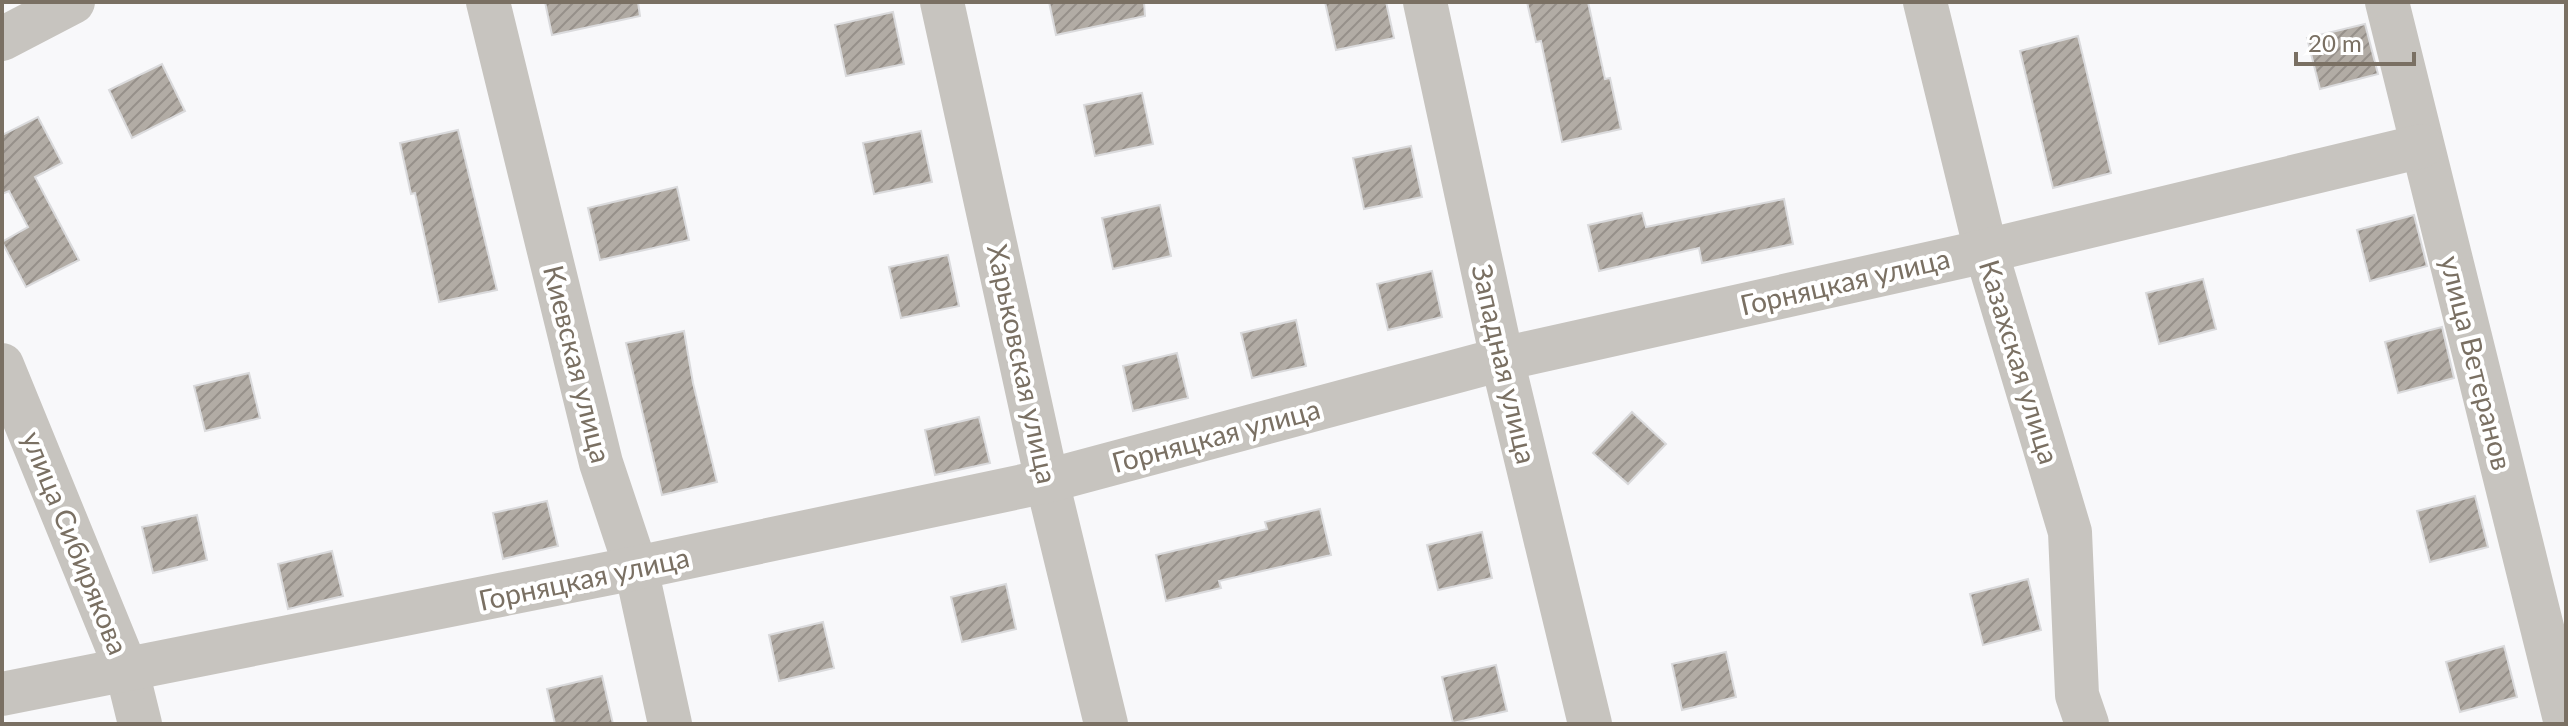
<svg xmlns="http://www.w3.org/2000/svg" width="2568" height="726" font-family="Lato,sans-serif">
<style>
.building{fill:url(#building-hatch);stroke:#dadadc;stroke-width:2}
.lines{fill:none;stroke-linecap:round;stroke-linejoin:round}
.minor{stroke:#c7c4bf;stroke-width:44}
.labels{text-anchor:middle;stroke-width:8;stroke-linejoin:round;paint-order:stroke}
.street-label{font-size:28px;fill:#7a7063;stroke:#fff}
</style>
<defs>
<pattern id="building-hatch" width="6" height="6" patternUnits="userSpaceOnUse" patternTransform="scale(2)"><rect width="6" height="6" fill="#b2aca5"/><path d="M-1 1l2-2M0 6l6-6M5 7l2-2" fill="none" stroke="#96908a"/></pattern>
</defs>
<rect width="100%" height="100%" fill="#f8f8fa"/>
<!-- building -->
<g class="building">
<path d="M545,2H638L640,16L552,35Z"/>
<path d="M1049,2H1144L1145,16L1056,35Z"/>
<path d="M1325,2H1386L1394,38L1336,50Z"/>
<path d="M1527,2H1588L1605,79L1610,78L1621,129L1562,142L1541,41L1536,42Z"/>
<path d="M893,12L904,64L846,76L835,25Z"/>
<path d="M2365,24L2378,74L2320,89L2307,38Z"/>
<path d="M2078,36L2111,173L2053,188L2020,51Z"/>
<path d="M162,64L185,111L132,138L109,90Z"/>
<path d="M1142,93L1153,144L1095,156L1084,105Z"/>
<path d="M38,117L62,163L35,177L79,260L26,287L2,242L28,227L9,191L2,194V135Z"/>
<path d="M458,130L497,290L439,302L415,193L411,194L400,143Z"/>
<path d="M921,131L932,182L874,194L863,143Z"/>
<path d="M1411,146L1422,197L1364,209L1353,158Z"/>
<path d="M677,187L689,240L600,260L588,208Z"/>
<path d="M1784,199L1793,244L1702,263L1699,248L1599,271L1588,225L1642,213L1646,227Z"/>
<path d="M1160,205L1171,256L1113,269L1102,218Z"/>
<path d="M2414,215L2427,266L2370,281L2357,230Z"/>
<path d="M948,255L959,306L901,318L889,267Z"/>
<path d="M1432,271L1442,317L1388,330L1377,284Z"/>
<path d="M2203,279L2216,329L2159,344L2146,293Z"/>
<path d="M1296,320L1306,366L1252,378L1241,333Z"/>
<path d="M2442,327L2454,378L2398,393L2385,342Z"/>
<path d="M684,331L693,383L717,482L662,495L626,343Z"/>
<path d="M1177,353L1188,398L1133,411L1123,366Z"/>
<path d="M249,373L260,418L205,431L194,386Z"/>
<path d="M1632,412L1666,444L1628,484L1593,453Z"/>
<path d="M979,417L990,463L935,475L925,430Z"/>
<path d="M2475,496L2488,547L2430,562L2417,511Z"/>
<path d="M547,501L558,546L503,559L493,513Z"/>
<path d="M1320,509L1331,555L1219,581L1221,588L1166,601L1156,555L1267,529L1265,522Z"/>
<path d="M197,515L207,560L153,573L142,527Z"/>
<path d="M1482,532L1492,578L1438,590L1427,545Z"/>
<path d="M332,551L343,596L288,609L278,564Z"/>
<path d="M2028,579L2041,630L1983,645L1970,594Z"/>
<path d="M1006,584L1016,629L962,642L951,597Z"/>
<path d="M823,622L834,668L779,681L769,635Z"/>
<path d="M2504,646L2517,697L2460,712L2446,662Z"/>
<path d="M1726,652L1736,697L1682,710L1672,664Z"/>
<path d="M1496,665L1507,711L1453,723L1442,677Z"/>
<path d="M602,676L613,724H555L547,689Z"/>
</g>
<g class="lines">
<!-- minor -->
<g class="minor">
<path d="M488,2L601,463L636,568L670,724"/>
<path d="M942,2L1047,481L1106,724"/>
<path d="M1425,2L1502,359L1590,724"/>
<path d="M1925,2L1986,251L2070,532L2077,695L2087,724"/>
<path d="M2387,2L2566,724"/>
<path d="M2,39L73,2"/>
<path d="M2,365L127,671L140,724"/>
<path d="M2,694L636,568L1047,481L1502,359L1986,251L2422,146"/>
</g>
</g>
<g class="labels">
<!-- street labels -->
<g class="street-label">
<text transform="translate(1845 282) rotate(-13)" y="10">Горняцкая улица</text>
<text transform="translate(2019 362) rotate(73)" y="10">Казахская улица</text>
<text transform="translate(2476 363) rotate(76)" y="10">улица Ветеранов</text>
<text transform="translate(577 364) rotate(76)" y="10">Киевская улица</text>
<text transform="translate(1022 364) rotate(78)" y="10">Харьковская улица</text>
<text transform="translate(1504 364) rotate(77)" y="10">Западная улица</text>
<text transform="translate(1216 436) rotate(-15)" y="10">Горняцкая улица</text>
<text transform="translate(75 543) rotate(68)" y="10">улица Сибирякова</text>
<text transform="translate(584 579) rotate(-12)" y="10">Горняцкая улица</text>
</g>
</g>
<!-- border -->
<rect width="2568" height="726" fill="none" stroke="#7a7063" stroke-width="8"/>
<!-- scale -->
<path d="M2296 52v12h118v-12" fill="none" stroke="#7a7063" stroke-width="4"/>
<text x="2308" y="52" font-size="24" fill="#7a7063" stroke="#ffffff" stroke-width="6" paint-order="stroke">20 m</text>
</svg>
